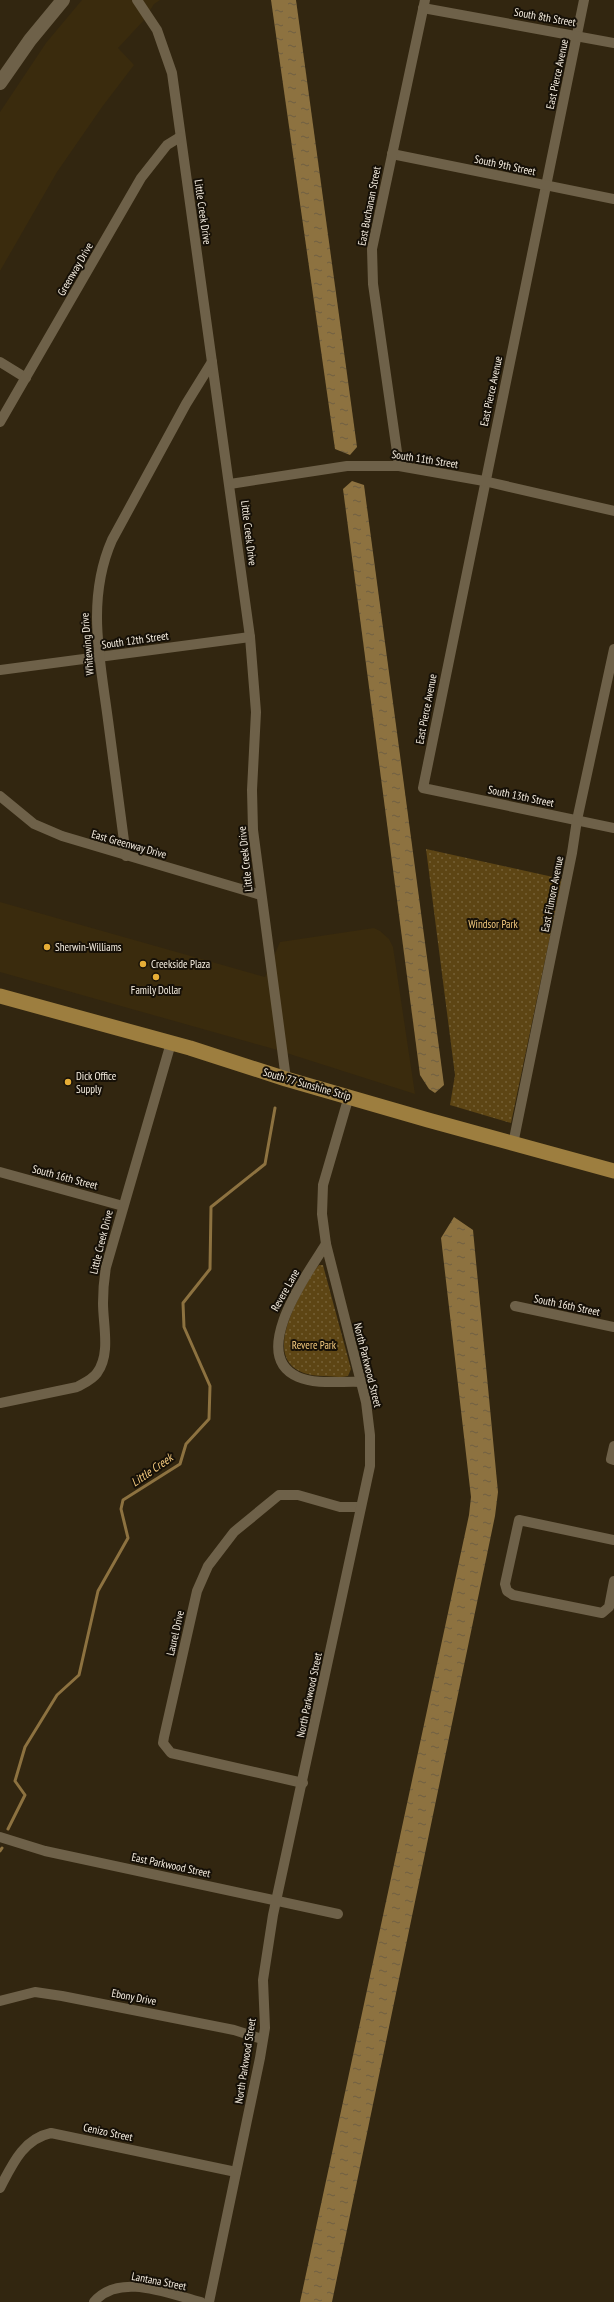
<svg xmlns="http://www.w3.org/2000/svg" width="614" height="2302" font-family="'PT Sans Narrow',sans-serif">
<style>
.built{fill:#3a2b0d}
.green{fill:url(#green-dots)}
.water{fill:url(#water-ripples)}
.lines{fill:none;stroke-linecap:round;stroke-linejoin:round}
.stream{stroke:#8d7240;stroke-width:3}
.street{stroke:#6e6149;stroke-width:10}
.secondary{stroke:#6e6149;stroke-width:14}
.primary{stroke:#9d7e3f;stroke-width:15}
.poi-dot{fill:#e6ad36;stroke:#161007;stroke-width:1.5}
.labels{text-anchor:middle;stroke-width:4;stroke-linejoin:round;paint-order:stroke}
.street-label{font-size:11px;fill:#f7efe2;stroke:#161007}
.park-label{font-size:11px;fill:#f4ca7e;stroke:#161007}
.poi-label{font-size:11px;fill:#f7efe2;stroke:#161007;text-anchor:start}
.water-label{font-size:12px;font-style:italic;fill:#f4ca7e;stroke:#161007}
</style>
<defs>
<pattern id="green-dots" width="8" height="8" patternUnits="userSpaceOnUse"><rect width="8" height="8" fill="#5d4514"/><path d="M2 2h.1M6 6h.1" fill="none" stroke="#756036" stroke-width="1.8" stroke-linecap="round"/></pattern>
<pattern id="water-ripples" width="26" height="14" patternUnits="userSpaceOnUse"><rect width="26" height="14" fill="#8d7240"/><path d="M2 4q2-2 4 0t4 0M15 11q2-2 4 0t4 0" fill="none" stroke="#6f5f42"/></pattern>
</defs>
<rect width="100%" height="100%" fill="#322610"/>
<!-- built -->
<g class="built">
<path d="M82,0H160L154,4L144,20L118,48L134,65L102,107L57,172L0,271V112L46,43Z"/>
<path d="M0,902L265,977L280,942L374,928L380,931L389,939L393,947L415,1094L274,1049L0,972Z"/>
</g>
<!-- green -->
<g class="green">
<path d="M426,849L562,879L511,1123L450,1105L455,1075Z"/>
<path d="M319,1265H323L324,1269L351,1369L348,1376C340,1378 331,1376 323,1376C266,1374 283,1326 302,1292C307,1283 312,1273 319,1265Z"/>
</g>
<!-- water -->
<g class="water">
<path d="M271,0H296L357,447L350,455L335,449Z"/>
<path d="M352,481L364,485L444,1085L435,1093L429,1089L420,1075L343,489Z"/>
<path d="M454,1217L473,1230L498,1492L495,1516L332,2302H300L469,1515L471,1497L441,1238Z"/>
</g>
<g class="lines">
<!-- stream -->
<g class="stream">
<path d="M8,1829L25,1795L15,1781L25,1747L57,1695L79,1675L98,1591L128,1538L121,1509L123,1500L180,1464L186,1444L209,1419L210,1386L184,1327L183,1303L210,1269L211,1207L265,1164L275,1108"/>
<path d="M0,1851L2,1848"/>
</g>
<!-- street -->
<g class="street">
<path d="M137,0L157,30L172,73L250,637L256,712L252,790L253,830L286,1079"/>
<path d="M584,0L423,788L614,828"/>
<path d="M423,8L614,43"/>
<path d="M392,154L614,199"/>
<path d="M0,362L26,378"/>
<path d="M0,422L141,178L167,145L180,137"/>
<path d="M399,466L373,284L372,249L425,0"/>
<path d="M230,484L347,466H399L484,481L614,511"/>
<path d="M0,670L250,637"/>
<path d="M0,796L34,824L62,836L261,895"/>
<path d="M126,856C120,810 114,765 108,720C100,659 86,599 112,540L186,404L212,362"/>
<path d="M513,1144L572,853L577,820L614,649"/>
<path d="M0,1172L123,1206"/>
<path d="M326,1244C309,1271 247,1355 298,1377C316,1385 342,1381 361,1382"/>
<path d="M515,1306L614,1327"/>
<path d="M0,1403L77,1387C84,1383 92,1380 97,1373C111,1354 103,1325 103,1303C103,1291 104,1279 106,1267L171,1043"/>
<path d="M614,1446L611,1459L614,1460"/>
<path d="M614,1540L519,1520L505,1584L507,1591L513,1595L602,1613L609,1607L614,1581"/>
<path d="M303,1783L171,1753L163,1743L164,1737L197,1591L208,1566L234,1532L279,1495H298L340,1507H360"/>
<path d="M0,1837L45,1851L338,1914"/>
<path d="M0,2001L35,1992L62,1996L234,2030L262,2039"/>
<path d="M0,2188C12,2165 23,2139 51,2133L236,2172"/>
<path d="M94,2302C119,2272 169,2294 201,2302"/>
<path d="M209,2302L260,2058L265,2028L263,1980L273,1915L370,1466V1435L366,1402L326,1244L322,1214L323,1185L349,1096"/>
</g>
<!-- secondary -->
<path class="secondary" d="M0,83L30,40L63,0"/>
<!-- primary -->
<path class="primary" d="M0,996L190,1048L286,1079L428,1120L614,1171"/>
</g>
<!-- markers -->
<g class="poi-dot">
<circle cx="47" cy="947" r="4"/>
<circle cx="143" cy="964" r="4"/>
<circle cx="156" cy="977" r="4"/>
<circle cx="68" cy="1082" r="4"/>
</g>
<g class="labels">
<!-- street labels -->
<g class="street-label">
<text transform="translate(545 17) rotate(10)" y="4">South 8th Street</text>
<text transform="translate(557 74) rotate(-78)" y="4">East Pierce Avenue</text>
<text transform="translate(505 165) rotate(12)" y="4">South 9th Street</text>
<text transform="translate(369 206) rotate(-79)" y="4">East Buchanan Street</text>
<text transform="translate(203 212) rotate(82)" y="4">Little Creek Drive</text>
<text transform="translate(75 269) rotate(-60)" y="4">Greenway Drive</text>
<text transform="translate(491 391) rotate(-78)" y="4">East Pierce Avenue</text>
<text transform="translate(425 459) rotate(9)" y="4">South 11th Street</text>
<text transform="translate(249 533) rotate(83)" y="4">Little Creek Drive</text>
<text transform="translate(135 640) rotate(-8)" y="4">South 12th Street</text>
<text transform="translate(87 644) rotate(-95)" y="4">Whitewing Drive</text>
<text transform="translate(426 709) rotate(-79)" y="4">East Pierce Avenue</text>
<text transform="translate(521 796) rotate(12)" y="4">South 13th Street</text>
<text transform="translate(129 844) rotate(16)" y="4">East Greenway Drive</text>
<text transform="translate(245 859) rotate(-96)" y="4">Little Creek Drive</text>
<text transform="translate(552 894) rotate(-79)" y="4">East Filmore Avenue</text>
<text transform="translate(307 1084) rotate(16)" y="4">South 77 Sunshine Strip</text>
<text transform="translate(65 1177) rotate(15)" y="4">South 16th Street</text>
<text transform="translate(101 1242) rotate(-76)" y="4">Little Creek Drive</text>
<text transform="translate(285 1290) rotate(-61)" y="4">Revere Lane</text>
<text transform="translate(567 1305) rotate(12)" y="4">South 16th Street</text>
<text transform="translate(368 1365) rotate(76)" y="4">North Parkwood Street</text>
<text transform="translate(175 1633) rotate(-77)" y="4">Laurel Drive</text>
<text transform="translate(309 1695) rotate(-78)" y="4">North Parkwood Street</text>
<text transform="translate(171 1865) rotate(12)" y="4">East Parkwood Street</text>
<text transform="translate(134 1997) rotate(11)" y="4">Ebony Drive</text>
<text transform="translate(245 2061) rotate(-81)" y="4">North Parkwood Street</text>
<text transform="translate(108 2132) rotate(12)" y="4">Cenizo Street</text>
<text transform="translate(159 2281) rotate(11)" y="4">Lantana Street</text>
</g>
<!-- park labels -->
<g class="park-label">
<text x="493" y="928">Windsor Park</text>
<text x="314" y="1349">Revere Park</text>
</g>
<!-- poi labels -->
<g class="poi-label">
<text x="55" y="951">Sherwin-Williams</text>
<text x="151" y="968">Creekside Plaza</text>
<text x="156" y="994" text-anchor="middle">Family Dollar</text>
<text x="76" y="1080">Dick Office<tspan x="76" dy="13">Supply</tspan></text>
</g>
<!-- water labels -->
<g class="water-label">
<text transform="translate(152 1470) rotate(-35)" y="4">Little Creek</text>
</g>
</g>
</svg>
